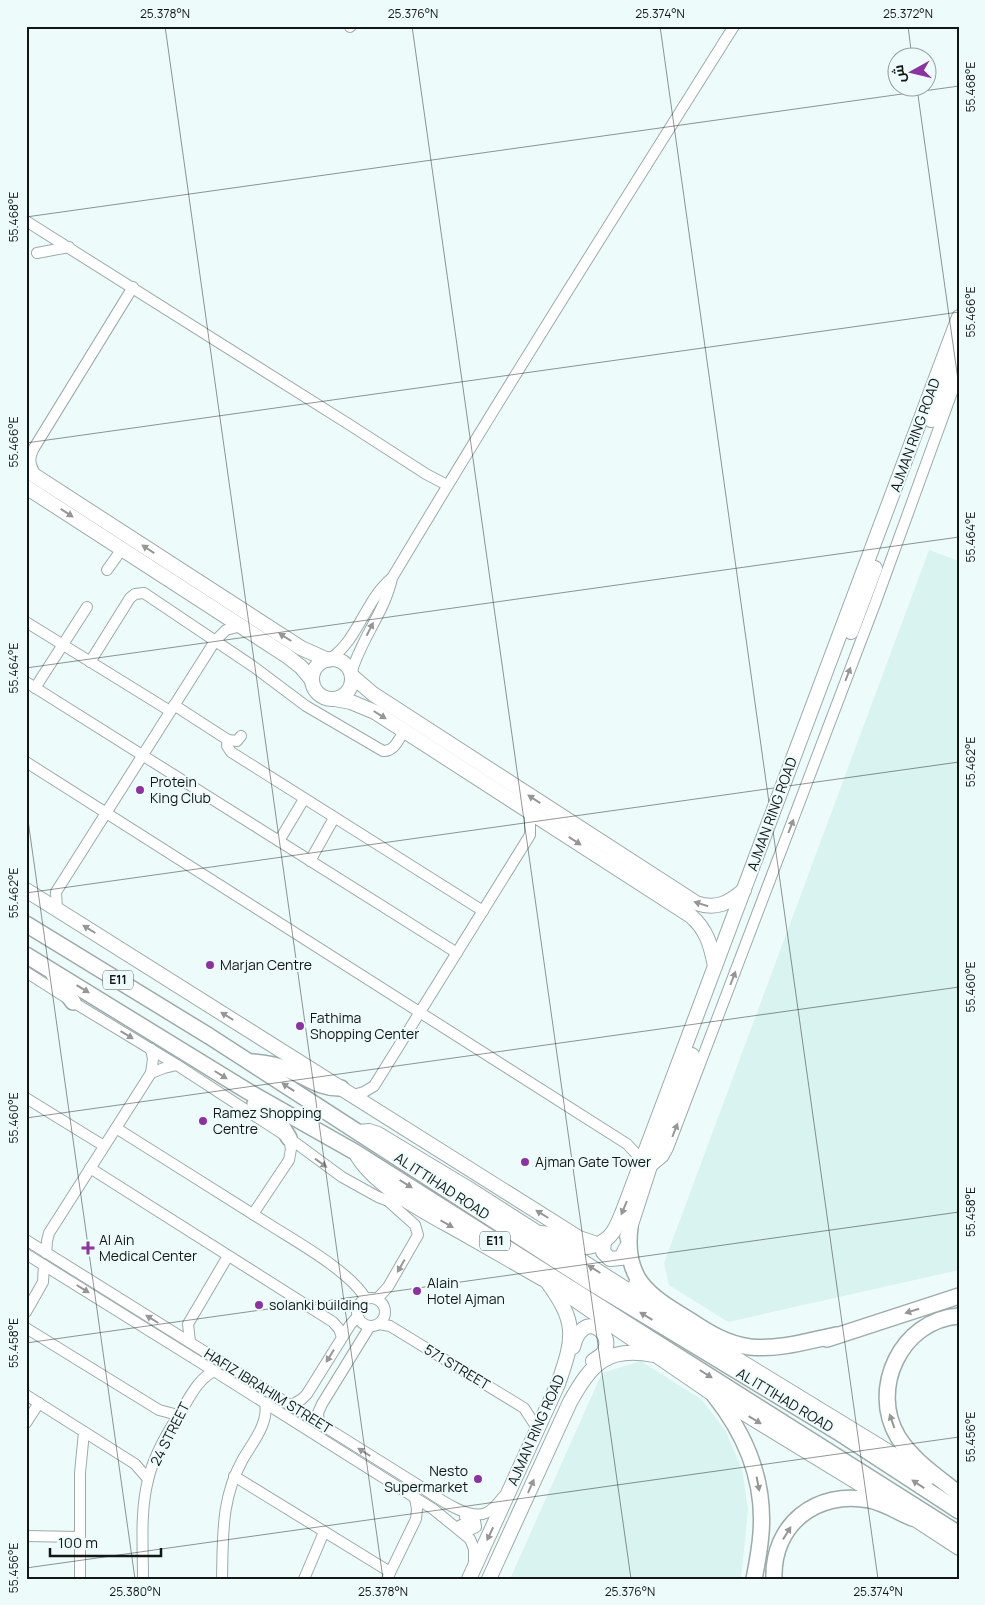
<svg xmlns="http://www.w3.org/2000/svg" width="985" height="1605" font-family="Manrope,Cairo,sans-serif">
<style>
.built{fill:#d9f3f0}
.lines{fill:none;stroke-linecap:round;stroke-linejoin:round}
.minor-casing{stroke:#9caba9;stroke-width:12}
.major-casing{stroke:#9caba9;stroke-width:16}
.highway-casing{stroke:#9caba9;stroke-width:18}
.minor{stroke:#fff;stroke-width:10}
.major{stroke:#fff;stroke-width:14}
.highway{stroke:#fff;stroke-width:15}
.oneway{fill:#949796}
.ticks{fill:none;stroke:#121716;stroke-width:1;stroke-opacity:0.45}
.poi-dot{fill:#8b339f;stroke:#edfcfb;stroke-width:2}
.labels{text-anchor:middle;stroke-width:4;stroke-linejoin:round;paint-order:stroke}
.shield{fill:#edfcfb;stroke:#545c5b;stroke-width:1}
.shield-label{font-size:12px;font-weight:bold;fill:#121716}
.street-label{font-size:14px;fill:#121716;stroke:#edfcfb}
.poi-label{font-size:14px;fill:#121716;stroke:#edfcfb;text-anchor:start}
.neatline{fill:none;stroke:#121716;stroke-width:2}
.ticks-label{font-size:12px;text-anchor:middle;fill:#121716}
</style>
<rect width="100%" height="100%" fill="#edfcfb"/>
<!-- built -->
<g class="built">
<path d="M929,550L959,561V1270L728,1322L669,1285L664,1263Z"/>
<path d="M641,1361L702,1400L725,1430L742,1469L748,1510L741,1579H510L602,1373Z"/>
</g>
<g class="lines">
<defs>
<g id="minor">
<path d="M350,27L351,26"/>
<path d="M26,221L350,425L426,474L447,485"/>
<path d="M37,253L69,247"/>
<path d="M36,476C30,465 28,459 34,448L133,287"/>
<path d="M107,570L122,549"/>
<path d="M26,622L170,711"/>
<path d="M330,659C359,639 365,600 392,578"/>
<path d="M90,662L130,598L135,594L144,593L254,667L306,706L383,751C394,752 399,739 404,731"/>
<path d="M351,674C360,640 385,612 392,578C503,392 619,209 734,26"/>
<path d="M26,682L457,953"/>
<path d="M35,688L87,607"/>
<path d="M174,705L228,740L237,741L241,736"/>
<path d="M228,740L227,746L231,752L483,911"/>
<path d="M26,762L627,1144L642,1160"/>
<path d="M279,841L304,799"/>
<path d="M310,861L334,818"/>
<path d="M57,909L56,892L215,641L226,630L241,626"/>
<path d="M26,972L73,1002L177,1065L289,1138L342,1177L378,1197L389,1201L407,1200"/>
<path d="M151,1073L164,1068L177,1065"/>
<path d="M353,1095L364,1092L374,1086L530,835V812"/>
<path d="M26,1098L104,1146"/>
<path d="M116,1128C166,1160 217,1191 267,1223C295,1241 350,1271 366,1299"/>
<path d="M90,1168L333,1322L339,1329L342,1337"/>
<path d="M650,1168L663,1157L668,1148L875,604L959,373"/>
<path d="M253,1214L289,1160L291,1149L289,1138"/>
<path d="M26,1240L418,1485C434,1495 467,1521 486,1513C493,1510 498,1503 503,1497"/>
<path d="M46,1253L47,1241L49,1233L151,1073L153,1059L151,1049"/>
<path d="M26,1254L214,1371L433,1509L470,1539L474,1549V1564"/>
<circle cx="371" cy="1312" r="14"/>
<path d="M377,1299L388,1287L418,1235L415,1225L387,1200"/>
<path d="M26,1312L43,1282L44,1265"/>
<path d="M379,1324L390,1326L524,1408L537,1428"/>
<path d="M26,1328L159,1410L178,1415"/>
<path d="M190,1342L188,1324L228,1256"/>
<path d="M26,1395L135,1464L148,1479"/>
<path d="M292,1405L302,1399L307,1394L350,1325L358,1316"/>
<path d="M26,1423L39,1403"/>
<path d="M319,1423L318,1413L322,1404L370,1326"/>
<path d="M234,1476L390,1572"/>
<path d="M461,1525L470,1530L476,1527L475,1521L465,1517"/>
<path d="M26,1536L80,1537"/>
<path d="M80,1579V1473L84,1432"/>
<path d="M143,1579C143,1546 140,1512 148,1480C154,1454 169,1430 183,1408C192,1393 199,1379 214,1371"/>
<path d="M222,1579C223,1535 221,1498 243,1459C253,1442 269,1423 265,1403"/>
<path d="M304,1579L324,1532"/>
<path d="M387,1579L416,1519L417,1509L415,1498"/>
</g>
<g id="major">
<path d="M931,420L959,346"/>
<path d="M26,470L301,648L328,660"/>
<path d="M26,487L287,656L301,667L312,680"/>
<path d="M851,632L875,568"/>
<circle cx="332" cy="679" r="20"/>
<path d="M352,676L373,694L696,903C716,910 729,903 744,890"/>
<path d="M335,699L351,702L375,712L691,916C707,930 711,946 715,966"/>
<path d="M26,890L579,1238L594,1243"/>
<path d="M359,1132L369,1131L378,1134L466,1187L701,1337L930,1477"/>
<path d="M355,1152C373,1186 425,1212 459,1231C487,1247 515,1263 543,1279"/>
<path d="M538,1233C551,1232 559,1239 571,1244C585,1251 604,1245 613,1232C617,1226 620,1218 623,1211L959,317"/>
<path d="M627,1237L649,1169L692,1055"/>
<path d="M604,1241L603,1252L610,1259L621,1258L626,1248"/>
<path d="M636,1284L650,1304"/>
<path d="M565,1293L714,1395L881,1497L959,1548"/>
<path d="M573,1347C582,1310 613,1330 605,1350C603,1355 597,1358 593,1361"/>
<path d="M469,1579L558,1384C575,1336 577,1322 546,1280"/>
<path d="M489,1579L570,1402C592,1363 607,1346 654,1355"/>
</g>
<g id="highway">
<path d="M26,924L209,1036L585,1279L838,1432L959,1511"/>
<path d="M26,955L249,1092L355,1152L959,1534"/>
<path d="M54,975L73,1002"/>
<path d="M253,1062C265,1063 277,1065 289,1070C307,1077 320,1089 341,1088"/>
<path d="M255,1104L280,1123L289,1138"/>
<path d="M630,1227C623,1281 650,1296 691,1321C709,1333 727,1344 750,1347C779,1350 808,1341 836,1335"/>
<path d="M959,1316C901,1320 869,1389 898,1437C912,1460 938,1477 959,1494"/>
<path d="M827,1339L959,1296"/>
<path d="M714,1395C746,1435 765,1481 761,1533C760,1548 757,1564 754,1579"/>
<path d="M774,1579C772,1524 817,1490 869,1500C884,1503 898,1512 912,1518"/>
</g>
</defs>
<!-- minor casing -->
<use href="#minor" class="minor-casing"/>
<!-- major casing -->
<use href="#major" class="major-casing"/>
<!-- highway casing -->
<use href="#highway" class="highway-casing"/>
<!-- minor -->
<use href="#minor" class="minor"/>
<!-- major -->
<use href="#major" class="major"/>
<!-- highway -->
<use href="#highway" class="highway"/>
</g>
<!-- one-way arrows -->
<defs><path id="oneway-solid" d="M-6-.8H1V-3.2L6.5 0L1 3.2V.8H-6Z" transform="scale(1.25)"/></defs>
<g class="oneway">
<use href="#oneway-solid" transform="translate(67 513) rotate(33)"/>
<use href="#oneway-solid" transform="translate(148 549) rotate(-147)"/>
<use href="#oneway-solid" transform="translate(370 629) rotate(-63)"/>
<use href="#oneway-solid" transform="translate(285 637) rotate(-148)"/>
<use href="#oneway-solid" transform="translate(848 674) rotate(-69)"/>
<use href="#oneway-solid" transform="translate(380 715) rotate(32)"/>
<use href="#oneway-solid" transform="translate(534 799) rotate(-147)"/>
<use href="#oneway-solid" transform="translate(791 826) rotate(-69)"/>
<use href="#oneway-solid" transform="translate(575 841) rotate(33)"/>
<use href="#oneway-solid" transform="translate(701 904) rotate(-163)"/>
<use href="#oneway-solid" transform="translate(89 929) rotate(-148)"/>
<use href="#oneway-solid" transform="translate(733 978) rotate(-69)"/>
<use href="#oneway-solid" transform="translate(83 989) rotate(31)"/>
<use href="#oneway-solid" transform="translate(227 1016) rotate(-148)"/>
<use href="#oneway-solid" transform="translate(127 1035) rotate(31)"/>
<use href="#oneway-solid" transform="translate(221 1075) rotate(32)"/>
<use href="#oneway-solid" transform="translate(288 1087) rotate(-147)"/>
<use href="#oneway-solid" transform="translate(675 1130) rotate(-69)"/>
<use href="#oneway-solid" transform="translate(321 1163) rotate(36)"/>
<use href="#oneway-solid" transform="translate(406 1184) rotate(32)"/>
<use href="#oneway-solid" transform="translate(624 1208) rotate(113)"/>
<use href="#oneway-solid" transform="translate(542 1214) rotate(-148)"/>
<use href="#oneway-solid" transform="translate(447 1224) rotate(30)"/>
<use href="#oneway-solid" transform="translate(401 1266) rotate(120)"/>
<use href="#oneway-solid" transform="translate(594 1269) rotate(-148)"/>
<use href="#oneway-solid" transform="translate(83 1289) rotate(32)"/>
<use href="#oneway-solid" transform="translate(912 1311) rotate(162)"/>
<use href="#oneway-solid" transform="translate(646 1316) rotate(-149)"/>
<use href="#oneway-solid" transform="translate(152 1319) rotate(-148)"/>
<use href="#oneway-solid" transform="translate(330 1356) rotate(122)"/>
<use href="#oneway-solid" transform="translate(706 1374) rotate(32)"/>
<use href="#oneway-solid" transform="translate(755 1420) rotate(31)"/>
<use href="#oneway-solid" transform="translate(892 1421) rotate(-109)"/>
<use href="#oneway-solid" transform="translate(364 1452) rotate(-148)"/>
<use href="#oneway-solid" transform="translate(758 1484) rotate(79)"/>
<use href="#oneway-solid" transform="translate(918 1484) rotate(-147)"/>
<use href="#oneway-solid" transform="translate(531 1486) rotate(-66)"/>
<use href="#oneway-solid" transform="translate(787 1533) rotate(-58)"/>
<use href="#oneway-solid" transform="translate(490 1534) rotate(115)"/>
</g>
<!-- ticks -->
<path class="ticks" d="M165,26L383,1579M412,26L631,1579M660,26L878,1579M908,26L912,58M917,88L959,387M26,217L959,86M26,443L959,312M26,668L959,537M26,806L135,1579M26,893L959,762M26,1118L959,987M26,1343L959,1212M26,1568L959,1437"/>
<!-- markers -->
<g class="poi-dot">
<circle cx="140" cy="790" r="5"/>
<circle cx="210" cy="965" r="5"/>
<circle cx="300" cy="1026" r="5"/>
<circle cx="203" cy="1121" r="5"/>
<circle cx="525" cy="1162" r="5"/>
<path d="M85.5 1240.5h5v5h5v5h-5v5h-5v-5h-5v-5h5z"/>
<circle cx="417" cy="1291" r="5"/>
<circle cx="259" cy="1305" r="5"/>
<circle cx="478" cy="1479" r="5"/>
</g>
<g class="labels">
<!-- shield labels -->
<g class="shield">
<rect x="103" y="970.5" width="30" height="19" rx="4"/>
<rect x="480" y="1231.5" width="30" height="19" rx="4"/>
</g>
<g class="shield-label">
<text x="118" y="984">E11</text>
<text x="495" y="1245">E11</text>
</g>
<!-- street labels -->
<g class="street-label">
<text transform="translate(915 435) rotate(-70)" y="5">AJMAN RING ROAD</text>
<text transform="translate(772 814) rotate(-70)" y="5">AJMAN RING ROAD</text>
<text transform="translate(442 1186) rotate(33)" y="5">AL ITTIHAD ROAD</text>
<text transform="translate(457 1367) rotate(31)" y="5">571 STREET</text>
<text transform="translate(268 1391) rotate(32)" y="5">HAFIZ IBRAHIM STREET</text>
<text transform="translate(785 1400) rotate(31)" y="5">AL ITTIHAD ROAD</text>
<text transform="translate(536 1430) rotate(-66)" y="5">AJMAN RING ROAD</text>
<text transform="translate(170 1434) rotate(-63)" y="5">24 STREET</text>
</g>
<!-- poi labels -->
<g class="poi-label">
<text x="150" y="787">Protein<tspan x="150" dy="16">King Club</tspan></text>
<text x="220" y="970">Marjan Centre</text>
<text x="310" y="1023">Fathima<tspan x="310" dy="16">Shopping Center</tspan></text>
<text x="213" y="1118">Ramez Shopping<tspan x="213" dy="16">Centre</tspan></text>
<text x="535" y="1167">Ajman Gate Tower</text>
<text x="99" y="1245">Al Ain<tspan x="99" dy="16">Medical Center</tspan></text>
<text x="427" y="1288">Alain<tspan x="427" dy="16">Hotel Ajman</tspan></text>
<text x="269" y="1310">solanki building</text>
<text x="468" y="1476" text-anchor="end">Nesto<tspan x="468" dy="16">Supermarket</tspan></text>
</g>
</g>
<!-- border -->
<rect width="985" height="1605" fill="none" stroke="#edfcfb" stroke-width="55"/>
<!-- north arrow -->
<g transform="translate(912 72) rotate(262)"><circle r="24" fill="#edfcfb" stroke="#95a09f"/>
<path d="M0-4L9 19L0 12L-9 19Z" fill="#8b339f"/>
<text y="-8" font-size="14" font-weight="bold" text-anchor="middle" fill="#121716">ش</text>
</g>
<!-- scale -->
<path d="M50 1548v8h111v-8" fill="none" stroke="#121716" stroke-width="2.5"/>
<text x="58" y="1548" font-size="15" fill="#121716" stroke="#edfcfb" stroke-width="4" paint-order="stroke">100 m</text>
<rect x="28" y="28" width="930" height="1550" class="neatline"/>
<g class="ticks-label">
<text x="165" y="18">25.378°N</text>
<text x="413" y="18">25.376°N</text>
<text x="660" y="18">25.374°N</text>
<text x="908" y="18">25.372°N</text>
<text transform="translate(971 87) rotate(-90)" y="4">55.468°E</text>
<text transform="translate(14 217) rotate(-90)" y="4">55.468°E</text>
<text transform="translate(971 312) rotate(-90)" y="4">55.466°E</text>
<text transform="translate(14 442) rotate(-90)" y="4">55.466°E</text>
<text transform="translate(971 537) rotate(-90)" y="4">55.464°E</text>
<text transform="translate(14 668) rotate(-90)" y="4">55.464°E</text>
<text transform="translate(971 762) rotate(-90)" y="4">55.462°E</text>
<text transform="translate(14 893) rotate(-90)" y="4">55.462°E</text>
<text transform="translate(971 987) rotate(-90)" y="4">55.460°E</text>
<text transform="translate(14 1118) rotate(-90)" y="4">55.460°E</text>
<text transform="translate(971 1212) rotate(-90)" y="4">55.458°E</text>
<text transform="translate(14 1343) rotate(-90)" y="4">55.458°E</text>
<text transform="translate(971 1437) rotate(-90)" y="4">55.456°E</text>
<text transform="translate(14 1568) rotate(-90)" y="4">55.456°E</text>
<text x="135" y="1596">25.380°N</text>
<text x="383" y="1596">25.378°N</text>
<text x="630" y="1596">25.376°N</text>
<text x="878" y="1596">25.374°N</text>
</g>
</svg>
